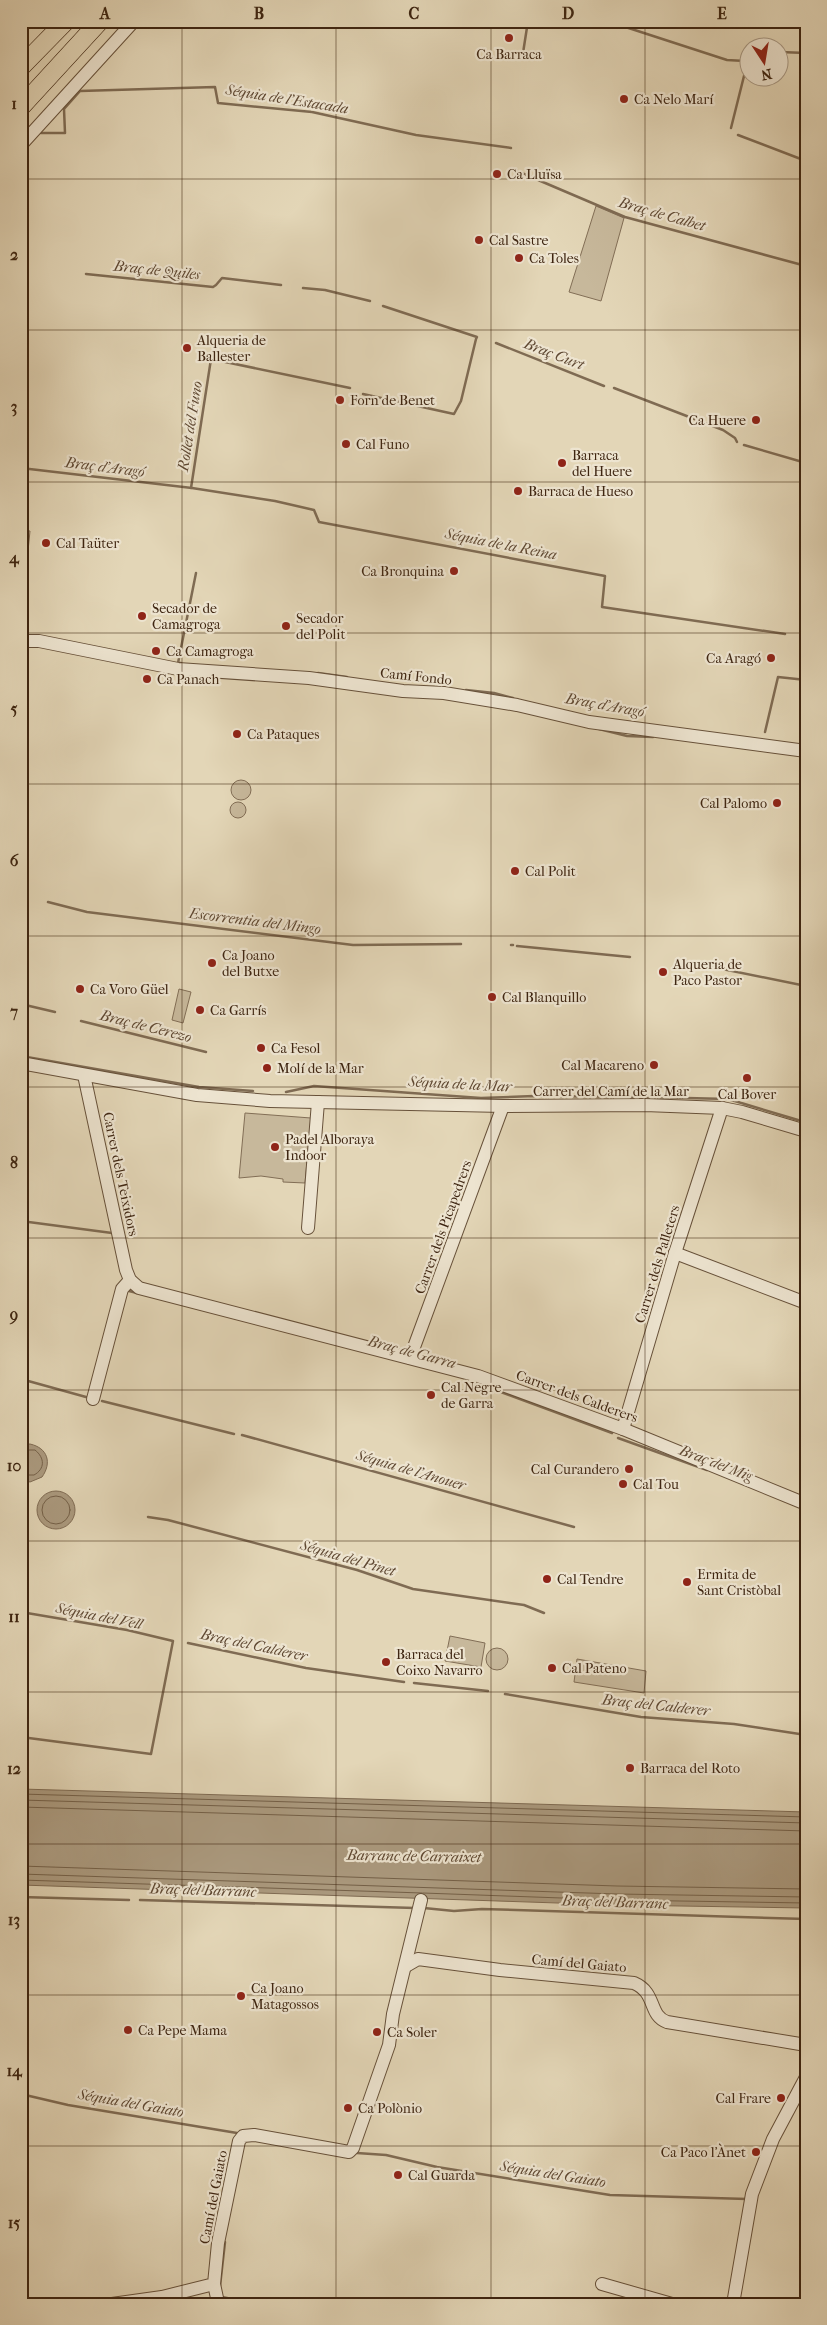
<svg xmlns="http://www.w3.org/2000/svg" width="827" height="2325" font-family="'IM FELL French Canon',serif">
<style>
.green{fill:#c7b89b;stroke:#826e56}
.water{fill:#ab9a7f;stroke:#7f6b53}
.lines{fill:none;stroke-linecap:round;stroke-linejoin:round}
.shore{stroke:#746048;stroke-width:1}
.stream{stroke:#7f6b53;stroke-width:2.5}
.minor-casing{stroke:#67513a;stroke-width:14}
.highway-casing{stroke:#3e2511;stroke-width:19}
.minor{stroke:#ede4d0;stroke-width:12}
.highway{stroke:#e3d6b7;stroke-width:18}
.grid{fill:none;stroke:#3e2511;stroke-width:1;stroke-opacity:0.55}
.poi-dot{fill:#8f2418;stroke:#ede4d0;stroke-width:2}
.labels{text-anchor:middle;stroke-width:4.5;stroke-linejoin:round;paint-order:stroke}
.poi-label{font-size:14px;fill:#3e2511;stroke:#ede4d0;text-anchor:start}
.street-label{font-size:14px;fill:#3e2511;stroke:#ede4d0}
.water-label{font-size:15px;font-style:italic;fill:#5f4832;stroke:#ede4d0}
.neatline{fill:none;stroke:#3e2511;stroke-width:2}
.grid-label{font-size:16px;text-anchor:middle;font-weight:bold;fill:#3e2511}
</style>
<rect width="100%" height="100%" fill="#e3d6b7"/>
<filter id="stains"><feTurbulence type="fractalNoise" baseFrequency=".004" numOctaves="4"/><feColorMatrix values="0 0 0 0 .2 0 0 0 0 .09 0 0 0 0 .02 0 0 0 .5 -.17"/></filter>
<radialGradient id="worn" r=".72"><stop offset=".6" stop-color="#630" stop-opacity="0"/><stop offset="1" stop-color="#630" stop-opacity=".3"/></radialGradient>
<!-- green -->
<g class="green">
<path d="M596,206L624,218L601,301L569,292Z"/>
<path d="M21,530L30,531L27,561L21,560Z"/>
<circle cx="241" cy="790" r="10"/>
<circle cx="238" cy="810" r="8"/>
<path d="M179,989L191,992L183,1023L172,1020Z"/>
<path d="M245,1113L311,1118L305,1183L283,1182V1179L261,1176L239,1178Z"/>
<path d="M450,1636L485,1643L481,1667L445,1661Z"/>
<circle cx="497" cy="1659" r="11"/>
<path d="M577,1659L646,1671L644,1693L574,1682Z"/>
</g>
<!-- water -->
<g class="water">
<path d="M30,1444C48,1448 52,1463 42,1477L30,1482L21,1479V1445Z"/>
<circle cx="56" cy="1510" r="19"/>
<path d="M21,1522C29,1532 30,1541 21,1551Z"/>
<path d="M21,1789L806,1812V1908L617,1905L21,1885Z"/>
</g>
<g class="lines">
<!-- shore -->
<g class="shore">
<path d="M21,1450H35C45,1458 45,1469 34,1475H21"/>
<circle cx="56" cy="1510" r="14"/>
<path d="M21,1794L806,1817"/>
<path d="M21,1800L806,1823"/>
<path d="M21,1807L806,1831"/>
<path d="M21,1866L617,1886L806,1889"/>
<path d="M21,1874L617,1894L806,1897"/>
<path d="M21,1880L422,1893"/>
<path d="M423,1893L617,1900L806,1903"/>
</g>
<!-- stream -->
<g class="stream">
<path d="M607,21L727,60L745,61L750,59"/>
<path d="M780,52L806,53"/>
<path d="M523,53L528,21"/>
<path d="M731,128L747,64L745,61"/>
<path d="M41,133H65L64,109L80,91L215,87L218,103L312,112L416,135L511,148"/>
<path d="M738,135L806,161"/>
<path d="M517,171L625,217L806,266"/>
<path d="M86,274L213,287L216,285L222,278L281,285"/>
<path d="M303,288L325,290L370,301"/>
<path d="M496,343L604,386"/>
<path d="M614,388L723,430L735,438L737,442"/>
<path d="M363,394L454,414L461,401L476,339L477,337L383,306"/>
<path d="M744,445L806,463"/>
<path d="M21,468L192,488L275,501L314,510L319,522L605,576L602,607L785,634"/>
<path d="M191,488L211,359L350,388"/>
<path d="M181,663H178L196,573"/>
<path d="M318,673L347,677"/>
<path d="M466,690L494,693L513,698"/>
<path d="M599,729L627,736L653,737"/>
<path d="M765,732L778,677L806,680"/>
<path d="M48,902L87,912L353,945L461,944"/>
<path d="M511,945H513"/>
<path d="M517,946L630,957"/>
<path d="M683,961L806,986"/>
<path d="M21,1004L55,1012"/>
<path d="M81,1021L206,1052"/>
<path d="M21,1056L199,1087L253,1091"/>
<path d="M286,1092L314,1086L481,1098L534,1096L635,1097"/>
<path d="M644,1097L728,1099L798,1120"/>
<path d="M21,1221L112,1233"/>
<path d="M129,1291L137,1293"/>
<path d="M21,1379L86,1397"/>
<path d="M468,1380L612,1433"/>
<path d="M102,1401L234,1434"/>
<path d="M242,1435L574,1527"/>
<path d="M618,1438L707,1470"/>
<path d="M148,1517L168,1520L357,1570L413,1589L524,1605L544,1613"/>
<path d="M21,1612L127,1630L173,1641L151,1754L21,1737"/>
<path d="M188,1643L306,1668L404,1682"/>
<path d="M414,1683L488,1691"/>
<path d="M505,1694L641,1717L734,1724L806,1735"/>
<path d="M21,1897L129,1900"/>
<path d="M140,1900L415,1908"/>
<path d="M424,1908L454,1911L482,1909L806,1919"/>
<path d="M21,2094L68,2105L237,2133"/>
<path d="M357,2153L386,2155L437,2167L610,2195L747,2199"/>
<path d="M220,2286L225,2242"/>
<path d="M222,2297L256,2304"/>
</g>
<defs>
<g id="minor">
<path d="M21,145L134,21"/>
<path d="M21,641H39L178,669L309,678L403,691L444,693L517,705L589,722L806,751"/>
<path d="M21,1063L197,1095L270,1101L503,1106L645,1105L722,1108L742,1112L806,1131"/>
<path d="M84,1075L126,1270L130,1280L139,1288L478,1376L623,1429L806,1504"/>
<path d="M308,1228L318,1102"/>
<path d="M675,1253L806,1303"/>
<path d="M410,1358L503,1106"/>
<path d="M93,1399L122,1289L130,1280"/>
<path d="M623,1429L675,1253L722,1108"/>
<path d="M406,1966L418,1959L500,1970L634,1983C657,1993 648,2015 667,2022L806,2045"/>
<path d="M214,2284L217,2298L216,2304"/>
<path d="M602,2284L672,2304"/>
<path d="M112,2304L162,2297L214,2284L218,2243L239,2141L243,2136L254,2135L349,2152L353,2148L389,2045L393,2014L421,1900"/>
<path d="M733,2304L752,2194L773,2139L806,2077"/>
</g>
<g id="highway">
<path d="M21,67L66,21"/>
<path d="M21,107L100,21"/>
</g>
</defs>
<!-- minor casing -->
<use href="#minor" class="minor-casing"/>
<!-- highway casing -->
<use href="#highway" class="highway-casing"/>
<!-- minor -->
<use href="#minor" class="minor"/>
<!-- highway -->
<use href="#highway" class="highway"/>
</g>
<!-- grid -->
<path class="grid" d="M182,21V2304M336,21V2304M491,21V2304M645,21V2304M21,179H806M21,330H806M21,482H806M21,633H806M21,784H806M21,936H806M21,1087H806M21,1238H806M21,1390H806M21,1541H806M21,1692H806M21,1844H806M21,1995H806M21,2146H806"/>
<!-- markers -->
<g class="poi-dot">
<circle cx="509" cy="38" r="5"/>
<circle cx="624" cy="99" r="5"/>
<circle cx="497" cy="174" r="5"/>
<circle cx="479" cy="240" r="5"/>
<circle cx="519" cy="258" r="5"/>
<circle cx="187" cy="348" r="5"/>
<circle cx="340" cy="400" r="5"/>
<circle cx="756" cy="420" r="5"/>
<circle cx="346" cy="444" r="5"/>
<circle cx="562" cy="463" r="5"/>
<circle cx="518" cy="491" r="5"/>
<circle cx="46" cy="543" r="5"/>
<circle cx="454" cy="571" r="5"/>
<circle cx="142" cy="616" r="5"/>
<circle cx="286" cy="626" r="5"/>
<circle cx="156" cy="651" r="5"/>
<circle cx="771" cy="658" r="5"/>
<circle cx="147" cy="679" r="5"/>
<circle cx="237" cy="734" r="5"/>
<circle cx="777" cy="803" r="5"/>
<circle cx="515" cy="871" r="5"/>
<circle cx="212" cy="963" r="5"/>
<circle cx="663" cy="972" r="5"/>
<circle cx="80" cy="989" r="5"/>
<circle cx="492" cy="997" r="5"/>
<circle cx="200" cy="1010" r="5"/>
<circle cx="261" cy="1048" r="5"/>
<circle cx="654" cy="1065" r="5"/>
<circle cx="267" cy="1068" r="5"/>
<circle cx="747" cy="1078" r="5"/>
<circle cx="275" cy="1147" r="5"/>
<circle cx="431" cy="1395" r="5"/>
<circle cx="629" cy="1469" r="5"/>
<circle cx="623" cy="1484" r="5"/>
<circle cx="547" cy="1579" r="5"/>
<circle cx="687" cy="1582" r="5"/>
<circle cx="386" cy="1662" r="5"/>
<circle cx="552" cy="1668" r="5"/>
<circle cx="630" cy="1768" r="5"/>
<circle cx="241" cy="1996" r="5"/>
<circle cx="128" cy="2030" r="5"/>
<circle cx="377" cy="2032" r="5"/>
<circle cx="781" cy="2098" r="5"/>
<circle cx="348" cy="2108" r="5"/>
<circle cx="756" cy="2152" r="5"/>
<circle cx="398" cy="2175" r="5"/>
</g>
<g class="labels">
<!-- poi labels -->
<g class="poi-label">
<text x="509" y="59" text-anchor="middle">Ca Barraca</text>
<text x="634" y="104">Ca Nelo Marí</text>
<text x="507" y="179">Ca Lluïsa</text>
<text x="489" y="245">Cal Sastre</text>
<text x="529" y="263">Ca Toles</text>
<text x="197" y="345">Alqueria de<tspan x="197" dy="16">Ballester</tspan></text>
<text x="350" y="405">Forn de Benet</text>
<text x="746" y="425" text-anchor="end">Ca Huere</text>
<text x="356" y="449">Cal Funo</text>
<text x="572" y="460">Barraca<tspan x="572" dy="16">del Huere</tspan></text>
<text x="528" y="496">Barraca de Hueso</text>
<text x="56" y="548">Cal Taüter</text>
<text x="444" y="576" text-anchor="end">Ca Bronquina</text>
<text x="152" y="613">Secador de<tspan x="152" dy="16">Camagroga</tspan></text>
<text x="296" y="623">Secador<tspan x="296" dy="16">del Polit</tspan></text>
<text x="166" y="656">Ca Camagroga</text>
<text x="761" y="663" text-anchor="end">Ca Aragó</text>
<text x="157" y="684">Ca Panach</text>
<text x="247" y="739">Ca Pataques</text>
<text x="767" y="808" text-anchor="end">Cal Palomo</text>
<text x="525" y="876">Cal Polit</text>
<text x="222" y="960">Ca Joano<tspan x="222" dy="16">del Butxe</tspan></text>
<text x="673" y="969">Alqueria de<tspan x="673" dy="16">Paco Pastor</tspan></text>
<text x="90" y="994">Ca Voro Güel</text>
<text x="502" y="1002">Cal Blanquillo</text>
<text x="210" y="1015">Ca Garrís</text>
<text x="271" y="1053">Ca Fesol</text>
<text x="644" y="1070" text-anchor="end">Cal Macareno</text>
<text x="277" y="1073">Molí de la Mar</text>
<text x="747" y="1099" text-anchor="middle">Cal Bover</text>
<text x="285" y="1144">Padel Alboraya<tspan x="285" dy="16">Indoor</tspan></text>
<text x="441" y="1392">Cal Negre<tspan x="441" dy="16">de Garra</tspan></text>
<text x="619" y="1474" text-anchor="end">Cal Curandero</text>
<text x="633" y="1489">Cal Tou</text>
<text x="697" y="1579">Ermita de<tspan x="697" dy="16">Sant Cristòbal</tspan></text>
<text x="557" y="1584">Cal Tendre</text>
<text x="396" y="1659">Barraca del<tspan x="396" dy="16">Coixo Navarro</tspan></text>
<text x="562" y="1673">Cal Pateno</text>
<text x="640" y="1773">Barraca del Roto</text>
<text x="251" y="1993">Ca Joano<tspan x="251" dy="16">Matagossos</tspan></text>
<text x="138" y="2035">Ca Pepe Mama</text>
<text x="387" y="2037">Ca Soler</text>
<text x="771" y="2103" text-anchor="end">Cal Frare</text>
<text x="358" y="2113">Ca Polònio</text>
<text x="746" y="2157" text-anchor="end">Ca Paco l'Ànet</text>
<text x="408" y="2180">Cal Guarda</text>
</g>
<!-- street labels -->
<g class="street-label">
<text transform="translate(416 676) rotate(6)" y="5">Camí Fondo</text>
<text x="611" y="1096">Carrer del Camí de la Mar</text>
<text transform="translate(121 1174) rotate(78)" y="5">Carrer dels Teixidors</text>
<text transform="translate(443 1227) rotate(-70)" y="5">Carrer dels Picapedrers</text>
<text transform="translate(657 1264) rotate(-73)" y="5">Carrer dels Palleters</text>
<text transform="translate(577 1396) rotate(20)" y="5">Carrer dels Calderers</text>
<text transform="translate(579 1963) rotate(5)" y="5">Camí del Gaiato</text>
<text transform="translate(213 2197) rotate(-79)" y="5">Camí del Gaiato</text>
</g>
<!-- water labels -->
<g class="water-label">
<text transform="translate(287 99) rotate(9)" y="5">Séquia de l'Estacada</text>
<text transform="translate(662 214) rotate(16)" y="5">Braç de Calbet</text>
<text transform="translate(157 270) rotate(6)" y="5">Braç de Quiles</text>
<text transform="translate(554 354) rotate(21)" y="5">Braç Curt</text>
<text transform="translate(190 426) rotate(-81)" y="5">Rollet del Funo</text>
<text transform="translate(105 467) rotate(7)" y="5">Braç d'Aragó</text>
<text transform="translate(501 544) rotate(11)" y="5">Séquia de la Reina</text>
<text transform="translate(605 705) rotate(10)" y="5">Braç d'Aragó</text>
<text transform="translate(255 921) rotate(7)" y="5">Escorrentia del Mingo</text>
<text transform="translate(146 1026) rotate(14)" y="5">Braç de Cerezo</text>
<text transform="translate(460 1084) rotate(3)" y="5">Séquia de la Mar</text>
<text transform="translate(412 1352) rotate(15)" y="5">Braç de Garra</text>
<text transform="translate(716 1463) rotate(21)" y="5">Braç del Mig</text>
<text transform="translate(411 1470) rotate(16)" y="5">Séquia de l'Anouer</text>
<text transform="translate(348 1558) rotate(16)" y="5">Séquia del Pinet</text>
<text transform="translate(99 1616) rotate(11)" y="5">Séquia del Vell</text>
<text transform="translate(254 1645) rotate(12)" y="5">Braç del Calderer</text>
<text transform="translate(656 1705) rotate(6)" y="5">Braç del Calderer</text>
<text transform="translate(414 1856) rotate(1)" y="5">Barranc de Carraixet</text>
<text transform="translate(203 1890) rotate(2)" y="5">Braç del Barranc</text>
<text transform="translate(615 1902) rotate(2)" y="5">Braç del Barranc</text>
<text transform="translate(131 2103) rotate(10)" y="5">Séquia del Gaiato</text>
<text transform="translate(553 2174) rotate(9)" y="5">Séquia del Gaiato</text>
</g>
</g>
<!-- margin -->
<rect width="827" height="2325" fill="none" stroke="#e3d6b7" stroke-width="55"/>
<!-- north arrow -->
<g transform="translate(764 62) rotate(168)"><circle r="24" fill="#ede4d0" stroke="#a79884"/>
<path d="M0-4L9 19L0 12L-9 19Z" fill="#8f2418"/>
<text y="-8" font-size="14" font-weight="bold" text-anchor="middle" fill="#3e2511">N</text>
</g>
<rect x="28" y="28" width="772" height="2270" class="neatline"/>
<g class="grid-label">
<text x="105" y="19">A</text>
<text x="259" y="19">B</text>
<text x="414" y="19">C</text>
<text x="568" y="19">D</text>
<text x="722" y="19">E</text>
<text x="14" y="109">1</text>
<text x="14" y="260">2</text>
<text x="14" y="412">3</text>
<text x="14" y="563">4</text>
<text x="14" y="714">5</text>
<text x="14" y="866">6</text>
<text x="14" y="1017">7</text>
<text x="14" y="1168">8</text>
<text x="14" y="1320">9</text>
<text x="14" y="1471">10</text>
<text x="14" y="1622">11</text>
<text x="14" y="1774">12</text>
<text x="14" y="1925">13</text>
<text x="14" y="2076">14</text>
<text x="14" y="2228">15</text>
</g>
<rect width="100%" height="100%" filter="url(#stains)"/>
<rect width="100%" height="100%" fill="url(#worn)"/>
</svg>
